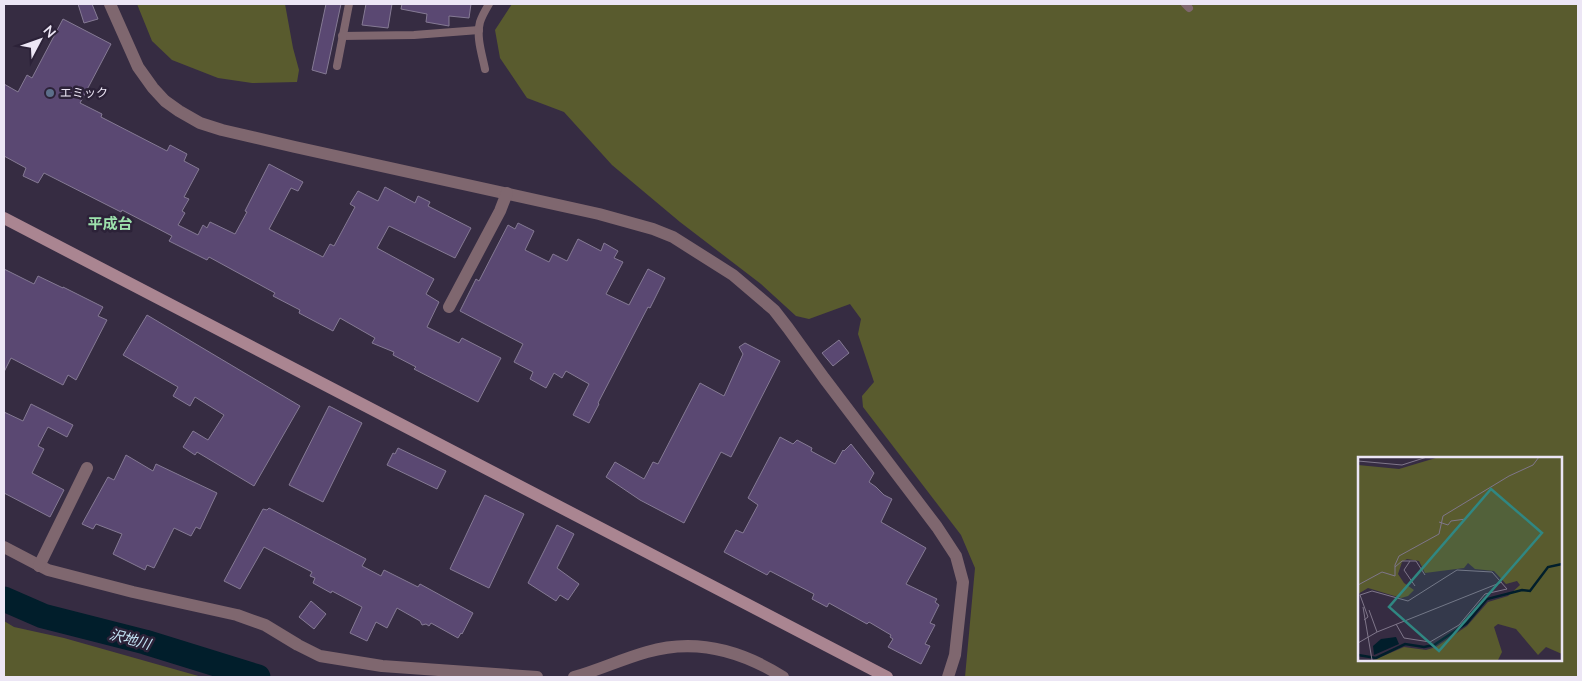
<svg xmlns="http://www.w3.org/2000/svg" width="1582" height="681" font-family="Mulish,'Noto Sans JP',sans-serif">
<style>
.green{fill:#595b2e;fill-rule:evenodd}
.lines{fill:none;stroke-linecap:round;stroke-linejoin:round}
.river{stroke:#011e2b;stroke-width:25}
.building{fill:#5a4872;stroke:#857a94}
.lane{stroke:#7f676f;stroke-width:8}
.street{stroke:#7f676f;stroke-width:12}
.secondary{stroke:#aa8591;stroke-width:12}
.service-dot{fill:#5c6f8a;stroke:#2c2238;stroke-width:2}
.labels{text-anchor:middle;stroke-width:5;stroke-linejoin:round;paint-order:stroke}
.poi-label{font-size:12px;fill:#ece6f5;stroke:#2c2238;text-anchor:start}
.water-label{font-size:14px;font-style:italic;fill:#c5e5f6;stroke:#2c2238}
.quarter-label{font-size:15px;font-weight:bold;fill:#9de2ad;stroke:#2c2238}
.inset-river{fill:none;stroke:#011e2b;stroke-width:2.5}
.inset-road{fill:none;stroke:#7f768a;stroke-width:1}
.view{fill:#308782;fill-opacity:0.15;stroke:#308782;stroke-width:2.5}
.inset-edge{fill:none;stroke:#ece6f5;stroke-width:2.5}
</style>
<rect width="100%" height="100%" fill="#362c42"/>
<!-- green -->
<g class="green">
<path d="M137,4H285L293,48L299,70L297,82L252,83L218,78L172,60L152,41Z"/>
<path d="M512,4H1578V677H965L975,568L961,535L863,407L862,396L874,382L858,334L861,319L850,304L809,319L796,316L761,284L680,222L612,165L564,112L527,98L500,58L495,30ZM1360,458H1561V660H1360Z"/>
<path d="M4,621L14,627L64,638L202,677H4Z"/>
</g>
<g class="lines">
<!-- river -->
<path class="river" d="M4,599L43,616L145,642L258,677"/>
</g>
<!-- building -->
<g class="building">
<path d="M78,4H92L98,19L84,23Z"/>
<path d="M326,4H341L326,74L312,70Z"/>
<path d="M366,4H392L388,28L362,25Z"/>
<path d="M402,4H471L469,18L449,16V26L426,22L427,14L401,9Z"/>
<path d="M63,19L111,44L80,103L102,114L101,117L167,151L170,145L187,154L184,161L199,169L184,197L189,199L182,211L185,213L178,225L198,235L203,225L207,228L210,222L235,234L247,212L245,211L269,164L303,182L298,191L291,188L269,229L323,257L330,244L334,246L355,207L350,204L358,191L378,201L385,187L415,203L418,196L430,202L428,206L471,228L455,258L389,226L377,248L434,279L426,294L439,302L427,327L459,343L462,338L501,358L478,402L414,369L416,367L393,355L394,352L372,343L375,338L340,318L333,331L299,313L300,310L273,296L275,293L209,257L207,260L169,241L172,236L122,210L121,212L44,173L38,183L23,176L26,168L4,156V84L18,92L27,75L32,78Z"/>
<path d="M518,223L534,231L525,250L549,262L553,254L567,261L578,239L601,251L604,243L618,251L614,258L623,262L606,294L629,305L648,269L665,278L650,308L648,307L598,403L599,404L589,423L573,415L589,384L566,371L562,378L554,373L546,388L530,379L533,372L514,362L523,344L460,311L476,279L479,281L508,225L515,229Z"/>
<path d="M4,269L34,284L38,276L63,288V287L103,307L98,316L107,320L76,380L68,375L63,385L11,358L4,372Z"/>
<path d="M147,315L300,406L254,486L197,452L195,455L183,447L193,431L208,440L224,415L195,397L190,406L173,396L178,387L123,355Z"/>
<path d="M839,340L849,353L833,366L822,353Z"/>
<path d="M745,343L780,361L731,457L721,452L684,523L640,500L606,477L615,462L644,479L653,462L658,464L700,383L724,396L743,354L739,347Z"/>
<path d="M31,404L73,425L67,437L48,427L38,446L44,449L32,473L64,490L50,517L4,493V412L23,421Z"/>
<path d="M329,406L362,423L323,502L289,485Z"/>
<path d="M780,437L793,444L797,440L812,448L811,451L835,464L843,450L844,451L851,444L874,473L869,482L876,487L884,495L892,499L881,522L926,548L906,584L937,599L935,602L939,605L930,623L935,625L925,644L930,646L921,664L888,647L893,639L890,637L891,635L869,622L867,624L829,603L827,607L812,599L814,594L770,571L767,575L724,552L736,530L743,533L758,505L748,498Z"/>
<path d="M398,448L446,471L437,489L387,465L393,453L395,454Z"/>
<path d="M126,455L153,471L156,464L217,493L200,529L196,527L191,536L174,528L154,568L147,565L145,570L113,554L122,534L96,524L93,529L82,524L108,477L114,480Z"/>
<path d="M485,495L524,514L489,588L450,569Z"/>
<path d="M269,508L366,559L362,566L381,576L384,570L418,587L420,584L473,613L462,634L461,633L458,638L431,623L429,626L426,624L422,625L420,621L397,608L387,628L376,622L367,641L350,633L362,607L332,591L331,593L313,583L315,578L310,576L312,572L264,547L240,589L224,581L263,509L267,510Z"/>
<path d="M557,525L574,534L557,568L579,584L568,600L560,595L556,601L528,583Z"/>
<path d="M311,601L326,614L314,629L299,617Z"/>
</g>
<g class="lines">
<!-- lane -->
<g class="lane">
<path d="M1185,4L1189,8"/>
<path d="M342,36L414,35L479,30"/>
<path d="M337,66L349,4"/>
<path d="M485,69C482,54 476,37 480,22C482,16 486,9 489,4"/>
</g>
<!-- street -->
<g class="street">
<path d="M110,4L138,67L153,88L165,101L179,111L200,123L222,130L295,147L599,214L653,229L673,237L733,275L774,310L788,328L824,378L937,527L956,556L963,582L955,655L948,677"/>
<path d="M449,307L500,211L507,193"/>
<path d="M4,547L48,570L133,592L237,615L265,625L298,645L320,656L382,666L537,677"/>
<path d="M39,566L87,468"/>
<path d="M574,677C599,670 622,659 647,652C695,638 742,651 783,677"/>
</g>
<!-- secondary -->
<path class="secondary" d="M4,218L887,677"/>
</g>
<!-- markers -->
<circle class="service-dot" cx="50" cy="93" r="5"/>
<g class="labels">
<!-- poi labels -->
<g class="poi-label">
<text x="60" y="97">エミック</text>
</g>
<!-- water labels -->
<g class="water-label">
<text transform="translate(130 639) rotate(15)" y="5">沢地川</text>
</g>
<!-- quarter labels -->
<g class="quarter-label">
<text x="110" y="229">平成台</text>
</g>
</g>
<!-- overview -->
<g transform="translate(1358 457)">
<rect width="204" height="204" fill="#362c42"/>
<path d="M81,0H204V197L188,190L180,198L158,172L140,167L136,170L144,195L140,203H16L46,190L68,193L78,190L109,169L130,145L150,139L162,128L159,124L148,127L136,114L117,112L110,106L106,111L67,116L61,104L49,102L44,105L40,117L46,126L56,133L50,139L43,141L10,131L0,137V8L41,12Z" fill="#595b2e"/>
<path d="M38,180L41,187L16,198L15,189L23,182Z" fill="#011e2b"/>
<path class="inset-river" d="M0,198L18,201L47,187L66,190L76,188L109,166L129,142L164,133L172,134L190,110L204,107"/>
<path class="inset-road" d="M0,4L44,8L69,0M81,65L90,68L93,64L108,62M52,104H58L67,118M37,110L44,104H52L46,113L57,129M0,128L24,115L37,119V108L41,99L81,77L85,59L151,19L175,8L181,0M5,150L14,203M11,153L19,175M6,163L10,160L2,138L14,134L50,144L99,113L134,115L149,132M38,167L46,181L72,185L101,168L127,137L149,132M0,186L19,175L144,125"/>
<path class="view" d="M133,32L184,76L81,194L31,150Z"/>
<rect width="204" height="204" class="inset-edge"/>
</g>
<!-- border -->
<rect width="1582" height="681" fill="none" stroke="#ece6f5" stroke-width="10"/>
<!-- north arrow -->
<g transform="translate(40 40) rotate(49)" stroke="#2c2238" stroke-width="4" paint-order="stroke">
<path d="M0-4L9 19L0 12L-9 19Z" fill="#ece6f5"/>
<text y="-8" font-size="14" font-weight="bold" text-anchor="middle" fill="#ece6f5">N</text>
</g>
</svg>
